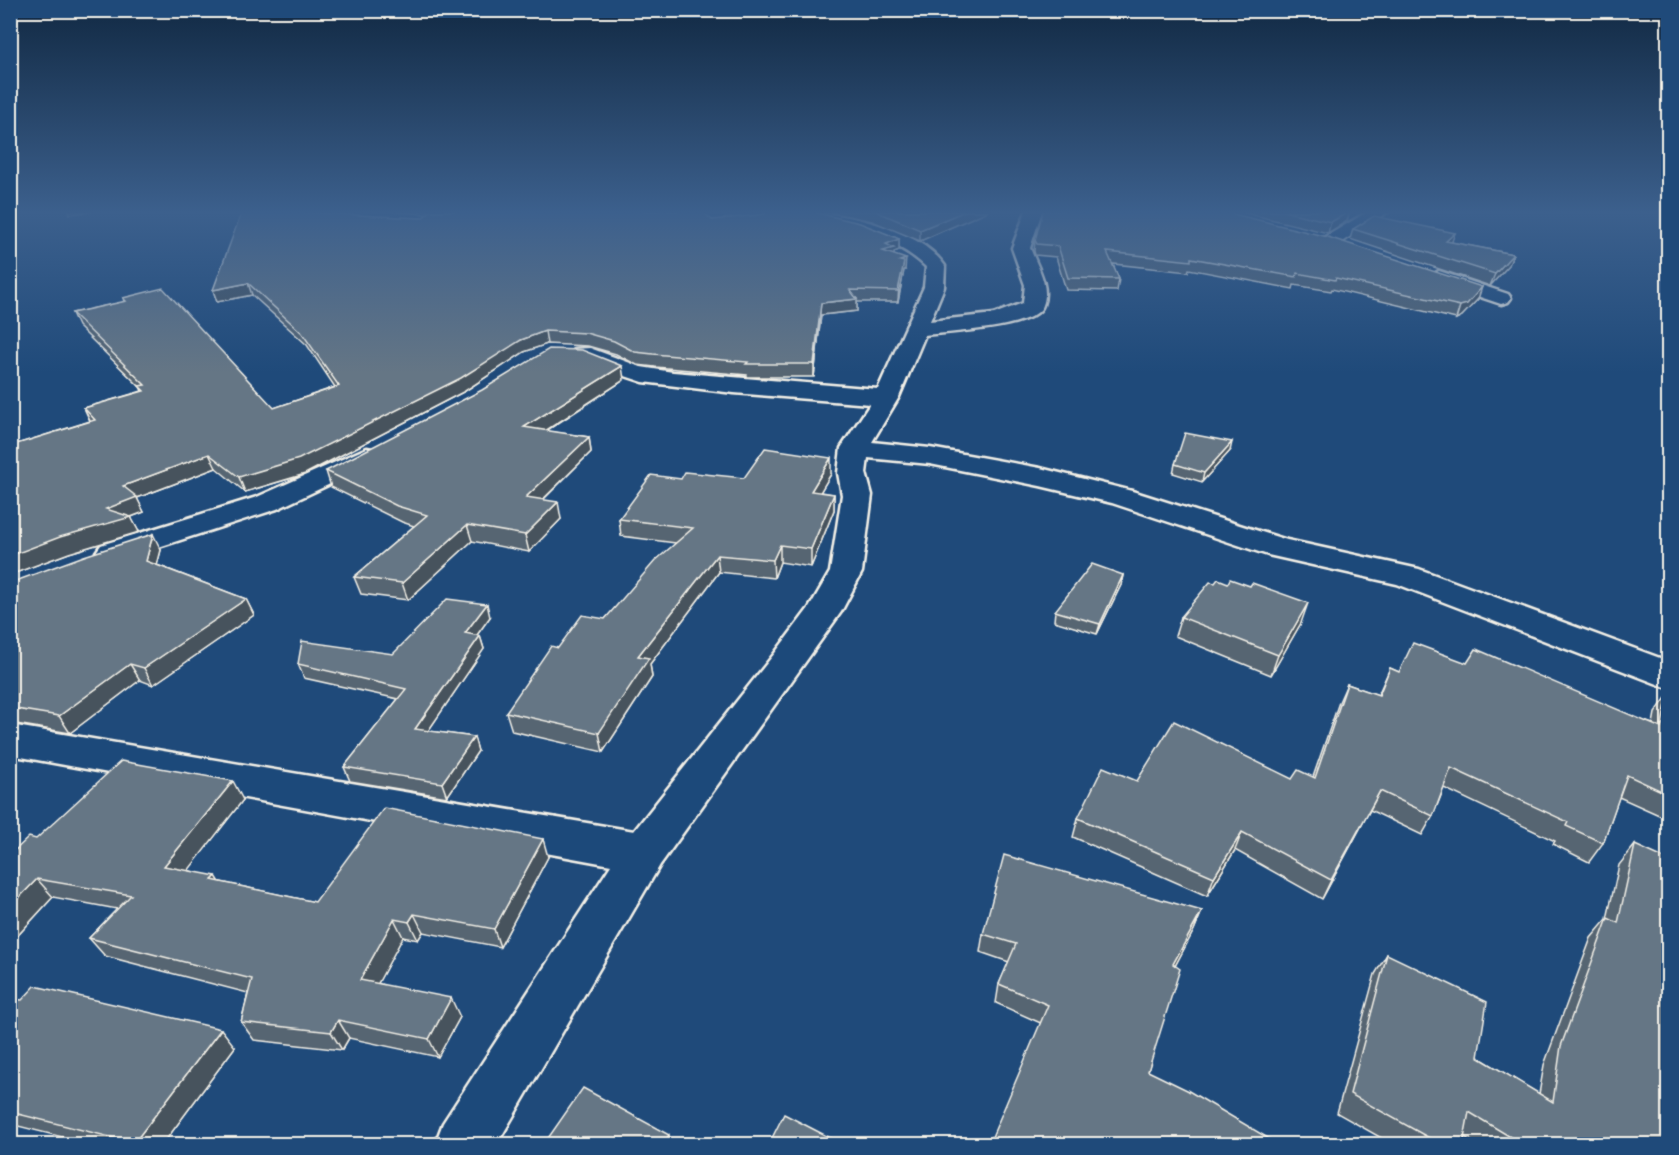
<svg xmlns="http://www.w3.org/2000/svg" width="1679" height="1155" font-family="Pangolin,sans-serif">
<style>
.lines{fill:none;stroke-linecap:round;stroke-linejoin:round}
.minor-casing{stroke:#f4f1e8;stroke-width:5}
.minor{fill:#1f4a7a;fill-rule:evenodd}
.wall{fill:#576572;stroke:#f4f1e8;stroke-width:1.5}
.shaded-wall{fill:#47535d;stroke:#f4f1e8;stroke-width:1.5}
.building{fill:#657685;stroke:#f4f1e8;stroke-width:1.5}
</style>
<rect width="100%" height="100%" fill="#1f4a7a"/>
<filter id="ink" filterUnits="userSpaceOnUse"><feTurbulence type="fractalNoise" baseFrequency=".0167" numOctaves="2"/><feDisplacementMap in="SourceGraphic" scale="12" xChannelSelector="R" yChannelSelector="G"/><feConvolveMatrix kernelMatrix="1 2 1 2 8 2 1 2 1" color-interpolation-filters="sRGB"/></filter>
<g filter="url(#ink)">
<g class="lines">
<defs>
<g id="minor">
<path d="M785,211C832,211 916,224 945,266L944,287L930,321L994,314L1023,303L1025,285L1012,248L1026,211H1042L1030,248C1037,266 1050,286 1043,305C1036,329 946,332 925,335L899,397L872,442L930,448L1040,468L1132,491L1287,540L1419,569L1668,661V688L1397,584L1268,555L1112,503L1040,486L930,464L868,458L866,473L872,495L862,572L841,612L660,865L497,1144H435L443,1123L611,865L10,755V725L634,831L775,653L809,608L830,572L842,495L838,473L841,448L870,404L734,393L643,382L574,359L571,354L574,349L590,348L641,367L673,372L878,389L924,287L926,267C889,231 835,226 787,214Z"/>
<path d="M1369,211H1389L1337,245H1325L1322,241L1325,237Z"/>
<path d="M1439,271L1508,294L1511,298L1508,302L1501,304L1432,281L1429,277Z"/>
<path d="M367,448L377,450L381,456L377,462L277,509L112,562L101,559L96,552L101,545L257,497Z"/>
</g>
</defs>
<!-- minor casing -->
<use href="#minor" class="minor-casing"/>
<!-- minor -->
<use href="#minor" class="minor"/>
</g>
<!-- wall -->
<g class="wall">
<path d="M385,211H702L712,220L899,239V250L894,252V255L905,270H904L898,302H857V311L821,315L814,377H747V375L655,367L637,365L616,354L588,346L547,344L524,352L465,391L305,474L245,492L216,468L137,498L144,512L131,517L139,532L69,553L10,575V446L90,421L84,408L142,391L140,387L78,326L72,313L124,302L123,298L274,408L335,387L307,345L252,295L217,302L213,290L422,218L427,215L425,214Z"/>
<path d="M825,211H988L920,241L872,221Z"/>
<path d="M1043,211L1478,299L1462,316L1456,319L1332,289L1331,291L1294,285L1293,289L1189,269L1188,272L1113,264L1119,279L1117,291L1066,290L1056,257L1035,255L1034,251L1035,240Z"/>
<path d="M1237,211H1350L1347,221L1328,233Z"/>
<path d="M1353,229L1455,233L1451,242L1513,254L1509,265L1490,286L1350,239Z"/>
<path d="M624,380L546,431L589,437L591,452L543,500L561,519L529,552L472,541L408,600L361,594L354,577L414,526L402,522L331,487L326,471Z"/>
<path d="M1230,451L1202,482L1173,473L1175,464Z"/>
<path d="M831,474L820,492L834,494V510L811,567L780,562L774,578L719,572L650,664L652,677L603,752L512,731L506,712L558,648L605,619L676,543L621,536L619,519L681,479L744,478Z"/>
<path d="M161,550L157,565L246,599L254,615L153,685L140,680L70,733L10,723V583Z"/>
<path d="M1123,575L1121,585L1097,634L1054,621L1055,611Z"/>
<path d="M490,617L477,635L480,636L484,649L428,731L474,737L478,751L447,797L350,781L344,767L398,699L304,678L298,664L393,654Z"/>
<path d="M1181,617L1301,623L1271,675L1175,636Z"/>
<path d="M1467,663L1653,724L1655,713L1668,695V819L1619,797L1603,843L1589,862L1553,844L1555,841L1444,788L1433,816L1422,835L1370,810L1322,899L1235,850L1207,896L1073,837L1078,818L1137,781L1292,779L1313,777L1339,702L1347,684L1378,695L1390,668L1399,672Z"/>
<path d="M243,800L188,870L220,882L315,902L548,857L500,947L423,932L418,940L403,937L378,983L460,1017L438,1057L349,1038L342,1050L254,1040L241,1022L248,993L105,956L89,938L117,909L53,897L10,944V855L36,839Z"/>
<path d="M1635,845L1668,1144H1476L1465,1137L1463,1144H1392L1337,1113L1375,974L1387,954L1478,1057L1539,1094L1544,1065L1591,938L1607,919L1619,865Z"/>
<path d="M1202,911L1194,930L1175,966L1148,1071L996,1003L999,984L1009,962L980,952L983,934Z"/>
<path d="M10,999L235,1047L163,1144H90L10,1124Z"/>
</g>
<!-- shaded-wall -->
<g class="shaded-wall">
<path d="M69,211H98L70,214Z"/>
<path d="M965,211H988L920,241V230Z"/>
<path d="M1350,211L1347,221L1328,233L1331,222Z"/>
<path d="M1455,233L1451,244L1446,241Z"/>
<path d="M899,239V250L894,252V258L883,251L886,244Z"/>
<path d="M1513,254L1509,265L1490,286L1495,274Z"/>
<path d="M906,259L905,270H904L898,302L900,261Z"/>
<path d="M248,283L252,295L217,302L213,290Z"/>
<path d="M1482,287L1478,299L1462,316L1456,319L1460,306Z"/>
<path d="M857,299V311L821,315L814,377V364L821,303Z"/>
<path d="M545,331L547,344L524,352L465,391L305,474L245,492L239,477L521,340Z"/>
<path d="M622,366L624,380L528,442L524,427Z"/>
<path d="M589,437L591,452L529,513L526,497Z"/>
<path d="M1232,442L1230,451L1202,482L1204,473Z"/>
<path d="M209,454L216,468L137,498L144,512L131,517L139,532L69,553L10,575V556L106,509L123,486Z"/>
<path d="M831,458V474L811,508V491Z"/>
<path d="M834,494V510L811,567V549Z"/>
<path d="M558,502L561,519L529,552L525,535Z"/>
<path d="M467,525L472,541L408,600L402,583Z"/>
<path d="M153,534L161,550L154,577L146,561Z"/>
<path d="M780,545V562L774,578L773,560Z"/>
<path d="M717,555L719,572L650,664L652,677L603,752L599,733L638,656Z"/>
<path d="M1123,575L1121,585L1097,634L1100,624Z"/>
<path d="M246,599L254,615L153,685L144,668Z"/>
<path d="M1308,603L1301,623L1271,675L1278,655Z"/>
<path d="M487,604L490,617L469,646L465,633Z"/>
<path d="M480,636L484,649L420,743L415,729Z"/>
<path d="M130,664L140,680L70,733L59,716Z"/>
<path d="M474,737L478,751L447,797L442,783Z"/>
<path d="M233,781L243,800L177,885L164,866Z"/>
<path d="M1380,791L1370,810L1322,899L1331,880Z"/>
<path d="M1242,832L1235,850L1207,896L1214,877Z"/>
<path d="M543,839L548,857L500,947L494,929Z"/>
<path d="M216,876L227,894L212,880Z"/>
<path d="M37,879L53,897L10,944V907Z"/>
<path d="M1202,911L1194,930L1166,983L1173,964Z"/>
<path d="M414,914L423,932L418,940L409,922Z"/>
<path d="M394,919L403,937L370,998L360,980Z"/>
<path d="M451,998L460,1017L438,1057L429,1039Z"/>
<path d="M338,1020L349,1038L342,1050L331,1032Z"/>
<path d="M221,1029L235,1047L163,1144H135L134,1143Z"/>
<path d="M669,1135L671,1144H663Z"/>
</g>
<!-- building -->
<g class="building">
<path d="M242,211H273L422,218L431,211H702L712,220L765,214V211H809L860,223L895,237L899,239L886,244L894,248L883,251L906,259L900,261L904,262L898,291L850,290L857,299L821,303L814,364H746L748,362L653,354L635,352L614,341L586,333L545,331L521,340L461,378L299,459L239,477L209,454L123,486L137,497L106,509L131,517L60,537L10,556V446L95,420L84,408L144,391L139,386L145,385L72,313L126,301L123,298L163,288L274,408L339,386L302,333L248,283L213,290Z"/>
<path d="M875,211H965L920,230Z"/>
<path d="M1043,211H1221L1328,237L1482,287L1467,304L1460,306L1336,278L1335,280L1297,273L1296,277L1191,258V261L1107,252L1119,279L1068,278L1058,246L1037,244L1035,240Z"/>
<path d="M1283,211H1350L1331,222Z"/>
<path d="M1374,216L1455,233L1446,241L1513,254L1495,274L1353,229Z"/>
<path d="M549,349L582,350L622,366L524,427L589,437L526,497L558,502L525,535L467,525L402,583L354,577L427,515L397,506L326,471L482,390Z"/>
<path d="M1185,433L1232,442L1204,473L1175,464Z"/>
<path d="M765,448L831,458L811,491L834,494L811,549L780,545L773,560L717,555L638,656L649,658L599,733L506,712L551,646L558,648L582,615L605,619L655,561L693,528L619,519L651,475L681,479L685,472L744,478Z"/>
<path d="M153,534L146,561L246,599L144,668L130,664L59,716L10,708V583L84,556Z"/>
<path d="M1092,564L1123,575L1100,624L1055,611Z"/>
<path d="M1218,579L1228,583L1230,579L1250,586L1252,583L1308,603L1278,655L1181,617L1210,582L1215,583Z"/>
<path d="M447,599L487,604L465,633L480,636L415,729L474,737L442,783L344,767L406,689L298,664L302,641L393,654Z"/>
<path d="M1413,643L1467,663L1476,649L1661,728L1668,695V794L1627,775L1603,843L1566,826L1568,822L1451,768L1433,816L1380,791L1331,880L1242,832L1214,877L1078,818L1103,767L1137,781L1174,721L1292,779L1298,770L1315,778L1347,684L1379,695L1390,668L1399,672Z"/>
<path d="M121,761L233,781L164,866L216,876L212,880L315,902L384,808L543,839L494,929L414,914L409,922L394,919L360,980L451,998L429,1039L338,1020L331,1032L241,1022L252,979L89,938L131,895L37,879L10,907V855L29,837L36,839Z"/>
<path d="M1635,845L1668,860V1144H1522L1469,1112L1463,1144H1440L1350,1094L1387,954L1487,1002L1478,1057L1553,1102L1561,1046L1608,918L1618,923Z"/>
<path d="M1004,855L1202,911L1173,964L1180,969L1148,1071L1187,1090L1278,1144H989L1048,1005L999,984L1016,944L983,934Z"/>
<path d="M35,986L221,1029L134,1143L10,1112V999L22,1000Z"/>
<path d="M583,1088L669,1135L663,1144H544Z"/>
<path d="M784,1114L842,1144H769Z"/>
</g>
</g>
<!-- sky -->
<linearGradient id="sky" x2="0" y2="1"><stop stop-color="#112943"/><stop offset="0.57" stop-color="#3c608d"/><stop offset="1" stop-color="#3c608d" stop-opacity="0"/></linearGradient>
<rect width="1679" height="373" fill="url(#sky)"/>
<!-- margin -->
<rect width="1679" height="1155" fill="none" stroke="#1f4a7a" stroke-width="36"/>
<rect x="18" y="18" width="1643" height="1119" fill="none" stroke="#f4f1e8" stroke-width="2" filter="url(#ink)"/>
</svg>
